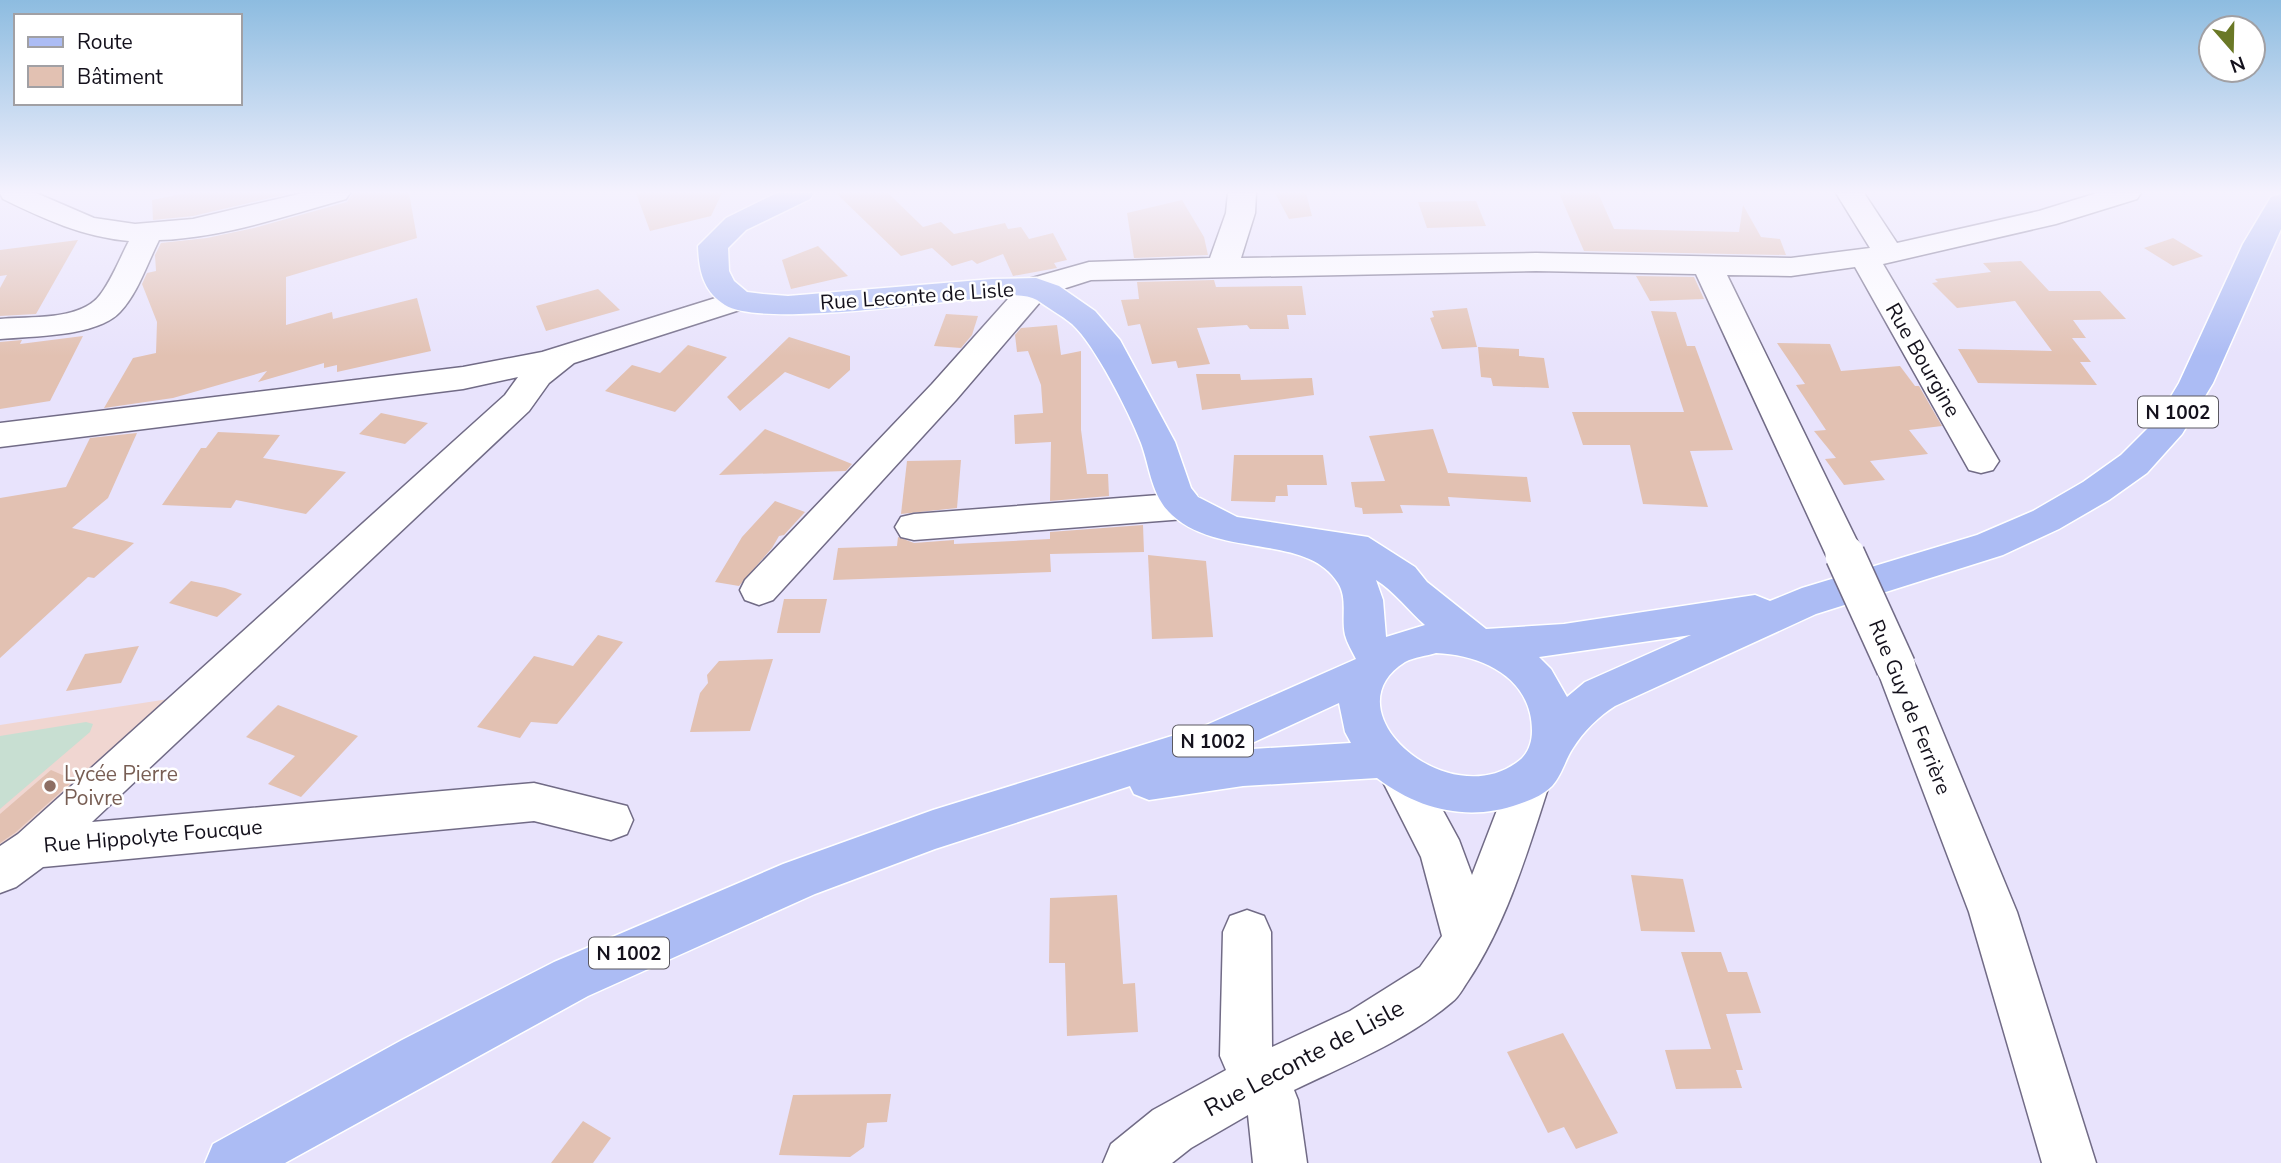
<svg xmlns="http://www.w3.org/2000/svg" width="2281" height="1163" font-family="'Nunito Sans',sans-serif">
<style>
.education{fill:#f0d6d1}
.green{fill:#c8dfd2}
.building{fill:#e2c1b2}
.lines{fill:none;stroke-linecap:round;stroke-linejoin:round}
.minor-casing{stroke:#716b86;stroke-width:3}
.major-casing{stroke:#fff;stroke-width:3}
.minor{fill:#fff;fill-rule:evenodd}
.major{fill:#acbcf4;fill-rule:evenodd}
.minor-bridge-casing{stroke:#716b86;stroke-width:42;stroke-linecap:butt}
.minor-bridge{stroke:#fff;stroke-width:39}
.education-dot{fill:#8d6e63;stroke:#fff;stroke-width:2.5}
.labels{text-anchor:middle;stroke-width:5;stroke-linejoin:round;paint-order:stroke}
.shield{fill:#fff;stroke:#5a5860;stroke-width:2}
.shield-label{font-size:19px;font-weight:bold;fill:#14111c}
.street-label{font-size:21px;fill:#14111c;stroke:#fff}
.education-label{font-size:21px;fill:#785e54;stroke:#fff;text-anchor:start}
.near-street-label{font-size:24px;fill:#14111c;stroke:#fff}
</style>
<rect width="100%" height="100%" fill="#e8e3fc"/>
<!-- education -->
<path class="education" d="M201,694L0,872V725Z"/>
<!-- green -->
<path class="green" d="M86,722L93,724L90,732L0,809V736Z"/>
<!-- building -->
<g class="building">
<path d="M186,193H291L193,216L153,220L152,200Z"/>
<path d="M353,193H409L417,238L286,277V325L332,312L333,319L417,298L431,351L337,372V365L324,368V363L258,382L267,371L173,398L104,408L133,358L156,353L157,322L142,284L147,273L156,271L155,255L161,243L207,238L254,228L347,202Z"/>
<path d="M636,193H722L711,216L650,231Z"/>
<path d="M836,193H888L923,227L941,222L954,234L1005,223L1008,229L1021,227L1029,239L1053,233L1067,260L1054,263L1057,268L1013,276L1003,254L977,264L972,260L952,266L932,248L901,256Z"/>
<path d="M1275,193H1306L1312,216L1289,219Z"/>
<path d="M1559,193H1598L1614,229L1739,232L1743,205L1761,237L1780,239L1786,255L1584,251Z"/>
<path d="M1182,200L1204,237L1208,255L1134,258L1127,213Z"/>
<path d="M1476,201L1486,226L1427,228L1418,202Z"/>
<path d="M2173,238L2203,256L2173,266L2144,248Z"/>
<path d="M78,240L36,314L0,316V288L7,275L0,276V250Z"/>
<path d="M818,246L848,276L791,289L782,260Z"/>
<path d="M2021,261L2049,291H2100L2126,319L2073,320L2086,338H2072L2091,362H2080L2097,385L1978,383L1958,349L2052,351L2015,301L1957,308L1932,283L1938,282L1935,279L1991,272L1983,263Z"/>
<path d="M1636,276L1694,277L1704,299L1650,301Z"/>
<path d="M1214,280L1216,287L1302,286L1306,315H1287L1289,329H1250L1247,325L1197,328L1210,364L1178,368L1176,361L1152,364L1140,324L1128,326L1121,300L1139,299L1137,282Z"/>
<path d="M598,289L620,310L546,331L536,306Z"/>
<path d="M1467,308L1477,347L1442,349L1430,318L1434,317L1432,311Z"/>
<path d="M1651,311L1676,312L1687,346H1695L1733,450L1690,451L1708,507L1643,504L1630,445H1583L1572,412H1684Z"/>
<path d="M946,314L978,316L972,335L961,348L934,346Z"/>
<path d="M1057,325L1061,355L1081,351V430L1087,474H1108L1109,496L1050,501L1051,442L1015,444L1014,415L1043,413L1041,385L1028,351L1017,352L1015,335L1021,328Z"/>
<path d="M83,336L50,401L0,409V342L22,340L20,344Z"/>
<path d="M789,337L850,356V370L829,389L785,372L740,411L727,397Z"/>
<path d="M1777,343L1830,344L1841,371L1900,366L1915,386H1919L1942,426L1909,430L1928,454L1870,461L1885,480L1844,485L1825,459L1836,458L1814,431L1826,430L1796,385L1805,384Z"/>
<path d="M688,345L727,357L675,412L605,391L632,365L660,373Z"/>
<path d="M1478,347L1519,349V356L1544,358L1549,388L1493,386L1491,378L1481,377Z"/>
<path d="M1196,374H1240L1241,380L1312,378L1314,395L1202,410Z"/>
<path d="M381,413L428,423L405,444L359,434Z"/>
<path d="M765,429L852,464L846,471L719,475Z"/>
<path d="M1433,429L1448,473L1527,477L1531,502L1448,497L1450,506L1400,505L1403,513L1363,514L1362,508L1355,507L1351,482L1385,481L1369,436Z"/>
<path d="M218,432L280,435L263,458L346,472L306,514L236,500L231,508L162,505L201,448H206Z"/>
<path d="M137,433L108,498L72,528L134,543L94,578L88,577L0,658V498L66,487L90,438Z"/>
<path d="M1234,455H1323L1327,485H1287L1288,496H1276L1275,502L1231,501Z"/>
<path d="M961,460L957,508L901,514L907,461Z"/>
<path d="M775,501L805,512L784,535L779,536L772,548L739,586L715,582L742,537Z"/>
<path d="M1143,525L1144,552L1050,554L1051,572L833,580L838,548L897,546L898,537L914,543L954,540V544L1050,539V532Z"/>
<path d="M1148,555L1206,561L1213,637L1152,639Z"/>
<path d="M191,581L225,588L242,594L217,617L169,603Z"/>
<path d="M784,599H827L820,633H777Z"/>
<path d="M598,635L623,642L557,724L531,722L520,738L477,727L534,656L573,666Z"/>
<path d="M139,646L121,683L66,691L85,654Z"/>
<path d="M773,659L750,731L690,732L700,693L708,683L707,675L719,661Z"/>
<path d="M278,705L358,736L301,797L268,784L295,756L246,737Z"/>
<path d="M51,770L74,780L16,832L0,843V814Z"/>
<path d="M1631,875L1683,879L1695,932L1641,931Z"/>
<path d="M1117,895L1123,984L1135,983L1138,1032L1067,1036L1065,963H1049L1050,898Z"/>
<path d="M1681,952H1721L1728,972H1747L1761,1013L1726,1014L1743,1070H1736L1742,1088L1676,1089L1665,1050L1711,1049Z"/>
<path d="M1563,1033L1618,1133L1576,1149L1564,1127L1548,1133L1507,1052Z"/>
<path d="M891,1094L887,1122L867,1123L864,1147L850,1157L779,1155L793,1095Z"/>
<path d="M583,1121L611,1138L593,1163H551Z"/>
</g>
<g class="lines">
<defs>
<g id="minor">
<path d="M0,193H36L94,218L135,224L193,219L303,193H350L346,199C285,216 222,238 159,240C147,264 138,293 120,312C97,337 32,336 0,339V319C29,316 81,321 100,295C112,279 120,258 129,241C83,237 44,219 3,199Z"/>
<path d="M1228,193H1256L1255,213L1241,258L1536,253L1791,258L1870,248L1836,193H1864L1897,243L2039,211L2097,193H2141L2137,199L2056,224L1883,264L1999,461L1993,470L1981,473L1969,470L1855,267L1791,276L1727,275L1864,555L1858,565L1845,569L1832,565L1826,555L1696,274L1536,271L1091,280L1047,294L956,400L773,600L759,605L745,600L740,590L745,580L932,384L1025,280L1089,262L1210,258L1226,213Z"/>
<path d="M738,291L749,293L754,300L749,307L574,363L549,383L529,411L92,822L534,783L627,806L633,820L627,834L611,840L534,821L43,867L16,887L0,893V846L18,834L505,395L518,377L463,389L0,447V423L463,367L542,352Z"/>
<path d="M1185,493L1198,497L1203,506L1198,515L1185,519L914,540L901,537L895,527L901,517L914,514Z"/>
<path d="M1896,651L1910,655L1916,667L2017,912L2096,1163H2042L1969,912L1876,667L1882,655Z"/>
<path d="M1401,755L1416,761L1459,840L1472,875L1514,766L1529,760L1544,766L1551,779C1529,847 1508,921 1468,981C1463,988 1459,997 1452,1002C1406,1041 1348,1064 1294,1090L1298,1100L1307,1163H1253L1248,1115L1191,1148L1172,1163H1103L1111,1144L1153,1110L1226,1070L1220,1056L1223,932L1230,916L1247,910L1264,916L1271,932L1272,1047L1350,1011L1420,967L1442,936L1421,857L1379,774L1386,761Z"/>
</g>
<path id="major" d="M777,193H814L810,199L746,230L728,248L729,271L734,281L747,292L763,294L788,296L992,279L1036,278L1059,286L1095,311L1120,340L1175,442L1191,488L1198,497L1237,517L1368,537L1415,567L1427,582L1486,629L1564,624L1755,595L1770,601L1802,588L1977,535L2033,511L2083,482L2121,455L2158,418L2179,383L2243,244L2271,197L2281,194V229L2213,383L2182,434L2147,473L2109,500L2059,529L2003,555L1816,614L1615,706C1599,716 1583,732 1573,748C1565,760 1562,775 1552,786C1543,795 1531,800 1519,804C1469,822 1419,810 1377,778L1243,786L1149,800L1134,794L1130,786L935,849L815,894L588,996L285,1163H205L213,1144L402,1040L554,962L783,864L933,810L1204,726L1356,659C1352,651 1347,643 1345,635C1341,617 1348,599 1338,583C1307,533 1220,559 1172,515C1151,496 1150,467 1141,443C1129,412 1095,345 1072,324C1061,315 1048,308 1037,300C1021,291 992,297 974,299C926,303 760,327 725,305C703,291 699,271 698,246L726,218ZM1376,580C1393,590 1409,611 1425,625L1386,637L1383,600ZM1691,635L1585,682L1567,697L1551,669L1539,657ZM1436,653C1483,655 1532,678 1532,731C1532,744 1527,756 1516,763C1446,813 1328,710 1405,662C1414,657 1427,656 1436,653ZM1339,703L1345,732L1351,743L1237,750Z"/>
</defs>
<!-- minor casing -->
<use href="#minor" class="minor-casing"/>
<!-- major casing -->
<use href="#major" class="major-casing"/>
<!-- minor -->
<use href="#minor" class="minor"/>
<!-- major -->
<use href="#major" class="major"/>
<defs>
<path id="minor-bridge" d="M1845,555L1896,667"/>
</defs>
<!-- minor-bridge casing -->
<use href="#minor-bridge" class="minor-bridge-casing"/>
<!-- minor-bridge -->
<use href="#minor-bridge" class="minor-bridge"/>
</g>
<!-- sky -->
<linearGradient id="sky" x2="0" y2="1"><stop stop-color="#8dbce0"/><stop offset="0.54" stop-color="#f5f2fe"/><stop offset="1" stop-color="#f5f2fe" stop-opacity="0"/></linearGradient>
<rect width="2281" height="356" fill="url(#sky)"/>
<!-- markers -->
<circle class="education-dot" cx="50" cy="786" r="7"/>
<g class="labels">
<!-- shield labels -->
<g class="shield">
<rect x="2138" y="396.5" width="80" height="31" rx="5"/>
<rect x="1173" y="725.5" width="80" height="31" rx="5"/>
<rect x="589" y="937.5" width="80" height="31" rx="5"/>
</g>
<g class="shield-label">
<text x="2178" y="419">N 1002</text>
<text x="1213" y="748">N 1002</text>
<text x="629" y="960">N 1002</text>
</g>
<!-- street labels -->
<g class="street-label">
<text transform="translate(917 296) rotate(-4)" y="7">Rue Leconte de Lisle</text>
<text transform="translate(1923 360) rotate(60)" y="7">Rue Bourgine</text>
<text transform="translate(1910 707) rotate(68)" y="7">Rue Guy de Ferrière</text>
<text transform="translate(153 836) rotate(-5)" y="7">Rue Hippolyte Foucque</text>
</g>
<!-- education labels -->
<g class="education-label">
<text x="64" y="781">Lycée Pierre<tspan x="64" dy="24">Poivre</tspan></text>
</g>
<!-- near-street labels -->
<g class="near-street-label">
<text transform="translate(1304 1058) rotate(-28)" y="8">Rue Leconte de Lisle</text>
</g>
</g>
<!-- legend -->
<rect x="14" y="14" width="228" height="91" fill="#ffffff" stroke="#a1a0a4" stroke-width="2"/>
<rect x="28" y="37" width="35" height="10" fill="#acbcf4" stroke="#a1a0a4" stroke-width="2"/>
<text x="77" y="49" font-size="21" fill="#14111c">Route</text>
<rect x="28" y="66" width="35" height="21" fill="#e2c1b2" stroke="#a1a0a4" stroke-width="2"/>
<text x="77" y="84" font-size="21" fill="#14111c">Bâtiment</text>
<!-- north arrow -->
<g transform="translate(2232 49) rotate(160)"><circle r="33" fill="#ffffff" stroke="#a1a0a4" stroke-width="2"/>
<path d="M0-5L12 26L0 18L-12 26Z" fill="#6a7826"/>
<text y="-10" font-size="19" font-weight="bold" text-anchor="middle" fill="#14111c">N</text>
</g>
</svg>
